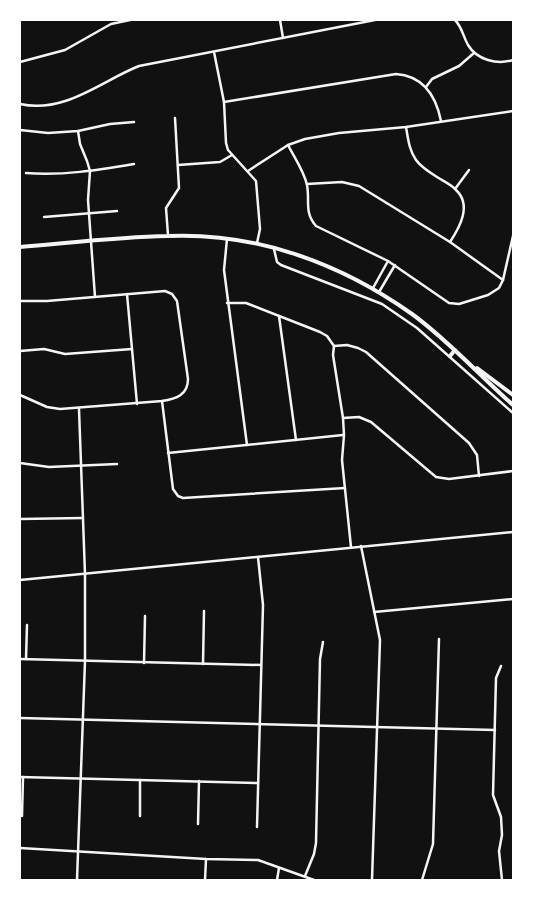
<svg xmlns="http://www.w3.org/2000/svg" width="533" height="900" font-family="'IBM Plex Sans',sans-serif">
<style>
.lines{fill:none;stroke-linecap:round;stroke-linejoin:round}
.minor{stroke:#f5f5f5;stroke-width:2.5}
.primary{stroke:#f5f5f5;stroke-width:4}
</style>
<rect width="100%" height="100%" fill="#111"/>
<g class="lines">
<!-- minor -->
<g class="minor">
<path d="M280,20L283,38"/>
<path d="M455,20C462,27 463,36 468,45C477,60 497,65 513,60"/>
<path d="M214,52L224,102L226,143L228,150L256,181L260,229L257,243"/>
<path d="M20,62L65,50L111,24L130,20"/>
<path d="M426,87L432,79L459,66L474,53"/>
<path d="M224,102L396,74C423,76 436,96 441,121"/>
<path d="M20,104C65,114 101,81 139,66L375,20"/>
<path d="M406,127C408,138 409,150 416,160C421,167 429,172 437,177C443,181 451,184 456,190C472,205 460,227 450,242"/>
<path d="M20,130L48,133L78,131L110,124L134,122"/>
<path d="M78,131L80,144L87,161L90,171L88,200L95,297"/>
<path d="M288,145C294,157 304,171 307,185C310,201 304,212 316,226L388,261L449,303L459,304L488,295L499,288L503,280L513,236"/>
<path d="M178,165L220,162L232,155"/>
<path d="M248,171L288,145L305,139L339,133L406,127L513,111"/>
<path d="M26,173C62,176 98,170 134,164"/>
<path d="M307,184L342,182L359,186L450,242L503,280"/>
<path d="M455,189L469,170"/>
<path d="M44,217L117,211"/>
<path d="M168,235L166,208L179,188L175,118"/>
<path d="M227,239L224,270L247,445"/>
<path d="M274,249L277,262L281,265L382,304L417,328L513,413"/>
<path d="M373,288L388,261"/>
<path d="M379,292L395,265"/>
<path d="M127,294L137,404"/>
<path d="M20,301H47L165,291L172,294L177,301L188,379C188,395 176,399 162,401L60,409L47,407L20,395"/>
<path d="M227,303H246L320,332L327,336L334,346L333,355L343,418L344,435L342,460L351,547"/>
<path d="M279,316L296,440"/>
<path d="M334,346L347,345L358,348L366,352L469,443L477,455L479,476"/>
<path d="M20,351L44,349L65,354L132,349"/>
<path d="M162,401L173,489L178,496L183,498L345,488"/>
<path d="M343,418L359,417L371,422L436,477L449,479L513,471"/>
<path d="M168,453L343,435"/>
<path d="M20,463L49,467L117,464"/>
<path d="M20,519L83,518"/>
<path d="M361,546L380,640L372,880"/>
<path d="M20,580L513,532"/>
<path d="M374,612L513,599"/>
<path d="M20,659L261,665"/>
<path d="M26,659L27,625"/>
<path d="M144,663L145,616"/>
<path d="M203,664L204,611"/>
<path d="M501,666L496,678L493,795L501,817L502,835L499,851L502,880"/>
<path d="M20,718L495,730"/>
<path d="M20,777L258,783"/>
<path d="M22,816L23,777"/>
<path d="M140,816V780"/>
<path d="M198,824L199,781"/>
<path d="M257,827L263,605L258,557"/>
<path d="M20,848L206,859L258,860L314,880"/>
<path d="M305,876L314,854L316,843L320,659L323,642"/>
<path d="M77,880L85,661V574L79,409"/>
<path d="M205,880L206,859"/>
<path d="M277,880L279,868"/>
<path d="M422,880L433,844L439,639"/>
</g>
<!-- primary -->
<g class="primary">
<path d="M20,247C69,243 118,237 167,236C256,232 340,263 412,314C448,340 479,375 513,405"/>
<path d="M450,356L455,350"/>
<path d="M477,368L513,395"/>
</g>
</g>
<!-- border -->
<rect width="533" height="900" fill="none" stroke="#ffffff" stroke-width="42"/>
</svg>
